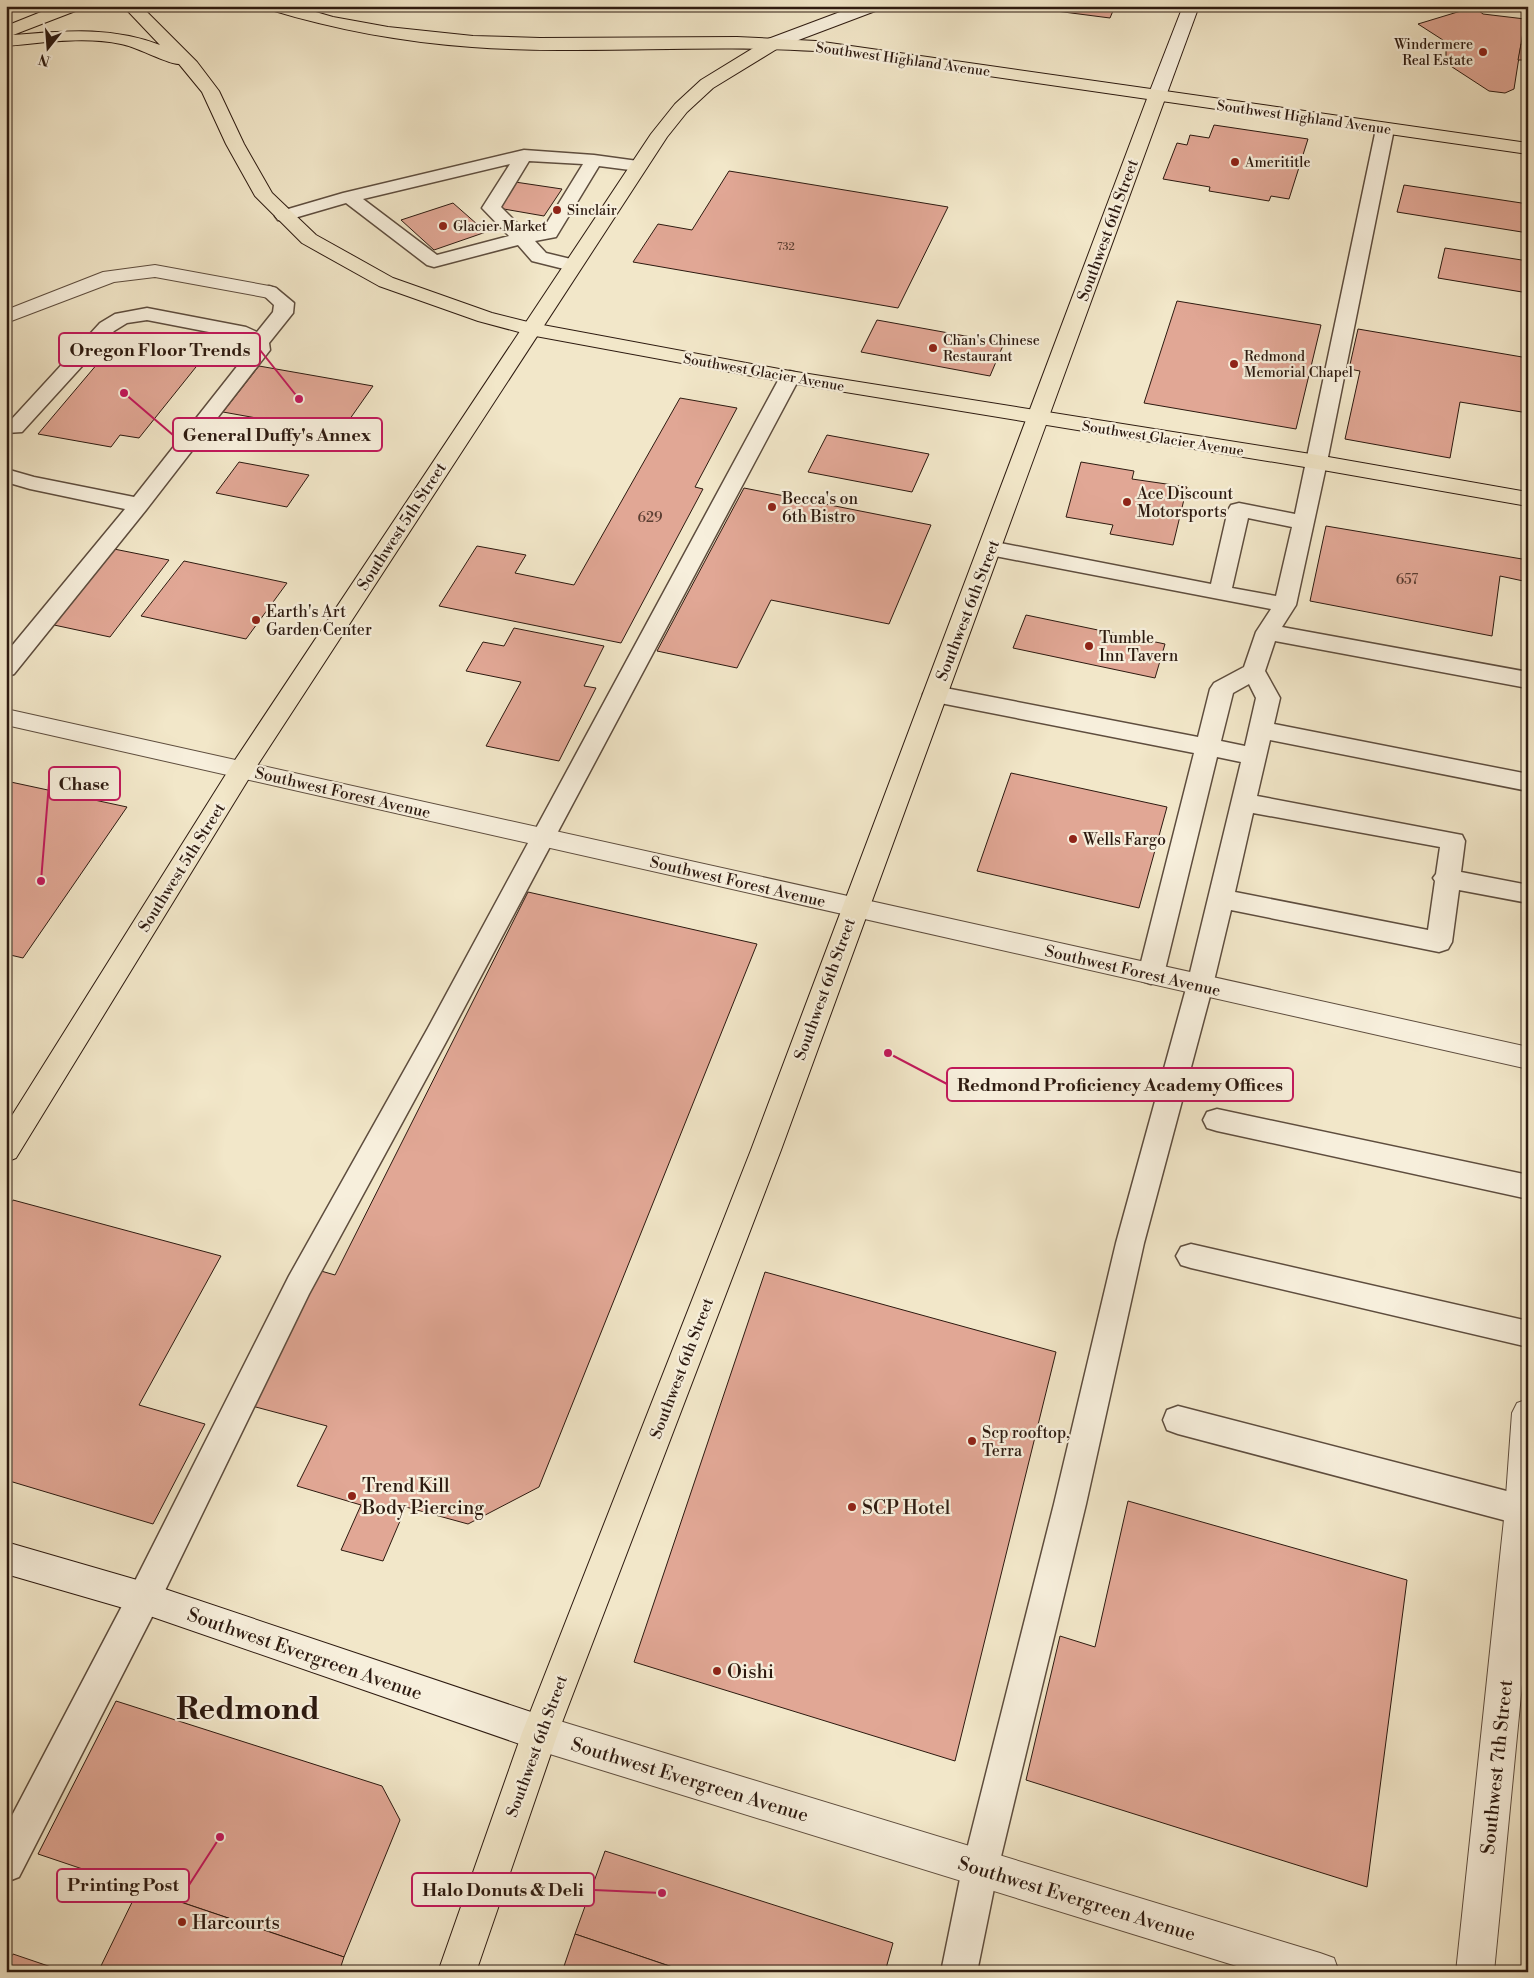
<svg xmlns="http://www.w3.org/2000/svg" width="1534" height="1978" font-family="'Libre Bodoni',serif">
<style>
.building{fill:#e1a795;stroke:#2d1a10}
.lines{fill:none;stroke-linecap:round;stroke-linejoin:round}
.lane-casing{stroke:#5e4d3e;stroke-width:3}
.street-casing{stroke:#5e4d3e;stroke-width:2}
.secondary-casing{stroke:#2d1a10;stroke-width:2}
.primary-casing{stroke:#2d1a10;stroke-width:2}
.highway-casing{stroke:#2d1a10;stroke-width:2}
.lane{fill:#f7efdc;fill-rule:evenodd}
.street{fill:#f7efdc;fill-rule:evenodd}
.secondary{fill:#f7efdc;fill-rule:evenodd}
.primary{fill:#f2e7c9;fill-rule:evenodd}
.highway{fill:#f2e7c9;fill-rule:evenodd}
.poi-dot{fill:#8f2418;stroke:#f7efdc;stroke-width:2}
.labels{text-anchor:middle;stroke-width:4.5;stroke-linejoin:round;paint-order:stroke}
.far-number-label{font-size:11px;fill:#5a3d31}
.far-poi-label{font-size:14px;fill:#2d1a10;stroke:#f7efdc;text-anchor:start}
.far-street-label{font-size:14px;fill:#2d1a10;stroke:#f7efdc}
.number-label{font-size:14px;fill:#5a3d31}
.street-label{font-size:16px;fill:#2d1a10;stroke:#f7efdc}
.poi-label{font-size:16px;fill:#2d1a10;stroke:#f7efdc;text-anchor:start}
.near-poi-label{font-size:19px;fill:#2d1a10;stroke:#f7efdc;text-anchor:start}
.near-street-label{font-size:19px;fill:#2d1a10;stroke:#f7efdc}
.near-town-label{font-size:31px;font-weight:bold;fill:#2d1a10;stroke:#f7efdc}
.leader{fill:none;stroke:#c2185b;stroke-width:2}
.callout-dot{fill:#c2185b;stroke:#f7efdc;stroke-width:2}
.callout{fill:#f7efdc;stroke:#c2185b;stroke-width:2}
.callout-label{font-size:18px;text-anchor:middle;font-weight:bold;fill:#2d1a10}
</style>
<rect width="100%" height="100%" fill="#f2e7c9"/>
<filter id="stains"><feTurbulence type="fractalNoise" baseFrequency=".004" numOctaves="4"/><feColorMatrix values="0 0 0 0 .2 0 0 0 0 .09 0 0 0 0 .02 0 0 0 .5 -.17"/></filter>
<radialGradient id="worn" r=".72"><stop offset=".6" stop-color="#630" stop-opacity="0"/><stop offset="1" stop-color="#630" stop-opacity=".3"/></radialGradient>
<!-- building -->
<g class="building">
<path d="M1017,6H1115L1110,18Z"/>
<path d="M1474,7L1483,14L1525,19L1514,89L1505,93L1489,91L1446,63V42L1418,24Z"/>
<path d="M1521,44H1528V60H1518Z"/>
<path d="M1214,125L1308,139L1289,199L1271,196L1269,201L1209,191L1210,187L1163,179L1177,143L1187,145L1190,135L1209,138Z"/>
<path d="M729,171L948,207L898,308L633,262L658,224L692,230Z"/>
<path d="M515,182L562,189L544,216L498,208Z"/>
<path d="M1404,185L1528,204V233L1397,212Z"/>
<path d="M453,203L486,232L434,250L401,220Z"/>
<path d="M1445,248L1528,261L1526,276L1528,277V293L1438,278Z"/>
<path d="M1177,301L1321,325L1296,429L1144,403Z"/>
<path d="M877,320L1004,343L990,376L861,352Z"/>
<path d="M1358,329L1528,358V413L1460,402L1450,458L1345,439L1360,371L1349,369Z"/>
<path d="M120,337L208,352L139,438L120,435L111,447L38,434Z"/>
<path d="M259,366L373,386L340,433L223,412Z"/>
<path d="M680,398L737,408L695,487L703,489L621,643L439,606L477,546L526,555L515,573L574,585Z"/>
<path d="M827,435L929,454L912,492L808,472Z"/>
<path d="M239,462L309,475L287,507L216,493Z"/>
<path d="M1081,462L1134,471L1132,479L1187,487L1173,545L1110,534L1113,525L1066,517Z"/>
<path d="M744,488L931,525L889,624L771,600L737,668L657,651Z"/>
<path d="M1326,526L1528,560V582L1500,576L1492,636L1310,601Z"/>
<path d="M114,549L169,560L110,637L54,625Z"/>
<path d="M184,561L287,583L246,639L141,616Z"/>
<path d="M1026,615L1165,644L1155,678L1013,648Z"/>
<path d="M514,628L604,646L584,686L596,688L559,761L486,746L521,682L466,671L483,642L504,646Z"/>
<path d="M1011,773L1167,807L1139,908L977,871Z"/>
<path d="M6,781L127,807L23,958L6,954Z"/>
<path d="M528,892L757,944L539,1487L468,1524L406,1507L383,1561L341,1550L361,1505L297,1486L327,1426L252,1406L321,1271L335,1275Z"/>
<path d="M13,1200L221,1256L139,1405L205,1424L153,1524L6,1480V1211Z"/>
<path d="M765,1272L1056,1352L955,1761L634,1662Z"/>
<path d="M1128,1501L1407,1580L1367,1887L1026,1780L1060,1636L1095,1647Z"/>
<path d="M116,1701L382,1786L400,1820L344,1957L38,1854Z"/>
<path d="M605,1851L893,1943L885,1972H687L575,1934Z"/>
<path d="M139,1888L344,1957L339,1972H98Z"/>
<path d="M575,1934L687,1972H562Z"/>
<path d="M13,1954L66,1972H6V1967Z"/>
</g>
<g class="lines">
<defs>
<g id="lane">
<path d="M1385,124L1391,125L1394,129L1327,462L1296,605L1282,627L1528,672V688L1275,641L1265,671L1280,698L1274,724L1528,774V791L1270,740L1257,796L1462,835L1465,841L1461,872L1528,885V903L1459,890L1452,942L1448,949L1439,952L1231,910L1213,985L1144,1243L1086,1504L998,1869L977,1972H941L962,1869L1054,1504L1116,1243L1187,985L1241,762L1217,757L1164,974L1160,981L1151,984L1142,981L1138,974L1194,753L935,702L927,700L923,694L927,688L935,686L1198,737L1210,689L1214,683L1244,667L1256,632L1271,609L990,555L982,553L979,548L982,543L990,541L1211,584L1228,510L1231,505L1239,503L1295,514L1376,129L1379,125ZM1248,518L1292,527L1276,596L1232,588ZM1249,684L1256,698L1245,746L1221,741L1233,693ZM1253,813L1440,847L1436,874L1433,878L1435,881L1428,930L1235,892Z"/>
<path d="M524,150L594,155L638,161L644,162L647,166L644,170L638,171L599,166L556,237L535,241L546,253L579,261L581,265L579,269L572,271L532,261L518,245L434,267L427,265L346,203L284,221L278,220L275,216L278,212L343,193ZM529,161L583,164L543,229L526,232L501,207ZM510,164L482,208L509,236L437,255L363,199Z"/>
<path d="M269,286L276,288L294,303L293,313L269,343L270,350L146,510L14,674L6,677V653L125,509L30,489L6,482V469L34,477L134,497L250,350V344L240,338L147,320L127,323L114,331L22,432L6,433V421H10L100,323L115,314L147,308L246,327L257,332L273,312L274,305L260,292L262,288Z"/>
<path d="M790,371L797,373L800,377L446,1042L309,1294L156,1609L19,1877L6,1882V1827L132,1587L289,1276L428,1028L780,377L783,373Z"/>
<path d="M1217,1109L1528,1175V1199L1217,1131L1207,1128L1203,1120L1207,1112Z"/>
<path d="M1191,1244L1528,1321V1347L1191,1268L1181,1265L1176,1256L1181,1247Z"/>
<path d="M1178,1406L1522,1495L1528,1498V1522L1522,1525L1178,1434L1167,1430L1163,1420L1167,1410Z"/>
</g>
<g id="street">
<path d="M155,265L269,286L276,288L279,292L276,296L269,298L155,277L114,282L6,323V310L103,272Z"/>
<path d="M6,709L1528,1047V1069L6,725Z"/>
<path d="M1528,1399V1623L1494,1972H1456L1505,1510L1512,1413L1517,1403Z"/>
<path d="M540,1715L1320,1953L1334,1958L1339,1972H1256L540,1751L527,1746L522,1733L527,1720Z"/>
</g>
<g id="secondary">
<path d="M856,6H880L878,10L780,47L774,48L768,47L765,43L768,39Z"/>
<path d="M1183,6H1199L1166,96L1163,100L1157,101L1151,100L1148,96Z"/>
<path d="M6,1542L144,1582L540,1715L553,1720L558,1733L553,1746L540,1751L144,1614L6,1574Z"/>
</g>
<g id="primary">
<path d="M774,38L780,39L783,43L780,47L713,88L687,112L667,137L251,775L16,1158L6,1162V1125L233,763L651,134L675,104L701,80L768,39Z"/>
<path d="M1157,91L1163,92L1166,96L781,1150L558,1733L476,1972H438L522,1733L751,1150L1148,96L1151,92Z"/>
</g>
<g id="highway">
<path d="M56,6H80L78,10L13,35C66,31 109,26 160,45L123,6H141L197,62L219,91L244,144L272,193L316,235L393,278L492,313L532,323L790,371L1317,455L1528,492V506L1317,469L790,383L530,335L478,321L379,286L302,243L255,196L226,144L202,92L179,64C167,64 138,47 121,44C83,36 44,43 6,46V26Z"/>
<path d="M269,6H295L333,17L388,27L473,36L540,38L737,37L816,41L1528,143V154L816,51C701,44 586,55 472,47C403,42 337,30 271,10Z"/>
</g>
</defs>
<!-- lane casing -->
<use href="#lane" class="lane-casing"/>
<!-- street casing -->
<use href="#street" class="street-casing"/>
<!-- secondary casing -->
<use href="#secondary" class="secondary-casing"/>
<!-- primary casing -->
<use href="#primary" class="primary-casing"/>
<!-- highway casing -->
<use href="#highway" class="highway-casing"/>
<!-- lane -->
<use href="#lane" class="lane"/>
<!-- street -->
<use href="#street" class="street"/>
<!-- secondary -->
<use href="#secondary" class="secondary"/>
<!-- primary -->
<use href="#primary" class="primary"/>
<!-- highway -->
<use href="#highway" class="highway"/>
</g>
<!-- markers -->
<g class="poi-dot">
<circle cx="1483" cy="52" r="5"/>
<circle cx="1235" cy="162" r="5"/>
<circle cx="557" cy="210" r="5"/>
<circle cx="443" cy="226" r="5"/>
<circle cx="933" cy="348" r="5"/>
<circle cx="1234" cy="364" r="5"/>
<circle cx="1127" cy="502" r="5"/>
<circle cx="772" cy="507" r="5"/>
<circle cx="256" cy="620" r="5"/>
<circle cx="1089" cy="646" r="5"/>
<circle cx="1073" cy="839" r="5"/>
<circle cx="972" cy="1441" r="5"/>
<circle cx="352" cy="1496" r="5"/>
<circle cx="852" cy="1507" r="5"/>
<circle cx="717" cy="1671" r="5"/>
<circle cx="182" cy="1922" r="5"/>
</g>
<g class="labels">
<!-- far-number labels -->
<g class="far-number-label">
<text x="786" y="250">732</text>
</g>
<!-- far-poi labels -->
<g class="far-poi-label">
<text x="1473" y="49" text-anchor="end">Windermere<tspan x="1473" dy="16">Real Estate</tspan></text>
<text x="1245" y="167">Amerititle</text>
<text x="567" y="215">Sinclair</text>
<text x="453" y="231">Glacier Market</text>
<text x="943" y="345">Chan's Chinese<tspan x="943" dy="16">Restaurant</tspan></text>
<text x="1244" y="361">Redmond<tspan x="1244" dy="16">Memorial Chapel</tspan></text>
</g>
<!-- far-street labels -->
<g class="far-street-label">
<text transform="translate(903 59) rotate(8)" y="5">Southwest Highland Avenue</text>
<text transform="translate(1304 117) rotate(8)" y="5">Southwest Highland Avenue</text>
<text transform="translate(764 372) rotate(10)" y="5">Southwest Glacier Avenue</text>
<text transform="translate(1163 438) rotate(9)" y="5">Southwest Glacier Avenue</text>
</g>
<!-- number labels -->
<g class="number-label">
<text x="650" y="522">629</text>
<text x="1407" y="584">657</text>
</g>
<!-- street labels -->
<g class="street-label">
<text transform="translate(1107 230) rotate(-70)" y="6">Southwest 6th Street</text>
<text transform="translate(401 526) rotate(-57)" y="6">Southwest 5th Street</text>
<text transform="translate(967 610) rotate(-69)" y="6">Southwest 6th Street</text>
<text transform="translate(343 792) rotate(13)" y="6">Southwest Forest Avenue</text>
<text transform="translate(181 867) rotate(-58)" y="6">Southwest 5th Street</text>
<text transform="translate(738 881) rotate(13)" y="6">Southwest Forest Avenue</text>
<text transform="translate(1133 970) rotate(13)" y="6">Southwest Forest Avenue</text>
<text transform="translate(824 989) rotate(-70)" y="6">Southwest 6th Street</text>
<text transform="translate(681 1368) rotate(-69)" y="6">Southwest 6th Street</text>
<text transform="translate(536 1746) rotate(-70)" y="6">Southwest 6th Street</text>
</g>
<!-- poi labels -->
<g class="poi-label">
<text x="1137" y="499">Ace Discount<tspan x="1137" dy="18">Motorsports</tspan></text>
<text x="782" y="504">Becca's on<tspan x="782" dy="18">6th Bistro</tspan></text>
<text x="266" y="617">Earth's Art<tspan x="266" dy="18">Garden Center</tspan></text>
<text x="1099" y="643">Tumble<tspan x="1099" dy="18">Inn Tavern</tspan></text>
<text x="1083" y="845">Wells Fargo</text>
<text x="982" y="1438">Scp rooftop,<tspan x="982" dy="18">Terra</tspan></text>
</g>
<!-- near-poi labels -->
<g class="near-poi-label">
<text x="362" y="1492">Trend Kill<tspan x="362" dy="22">Body Piercing</tspan></text>
<text x="862" y="1514">SCP Hotel</text>
<text x="727" y="1678">Oishi</text>
<text x="192" y="1929">Harcourts</text>
</g>
<!-- near-street labels -->
<g class="near-street-label">
<text transform="translate(305 1653) rotate(19)" y="7">Southwest Evergreen Avenue</text>
<text transform="translate(1496 1767) rotate(-84)" y="7">Southwest 7th Street</text>
<text transform="translate(690 1779) rotate(17)" y="7">Southwest Evergreen Avenue</text>
<text transform="translate(1077 1898) rotate(17)" y="7">Southwest Evergreen Avenue</text>
</g>
<!-- near-town labels -->
<g class="near-town-label">
<text x="248" y="1719">Redmond</text>
</g>
</g>
<!-- callouts -->
<path class="leader" d="M299 399L260 350M124 393L173 435M41 881L49 783M888 1053L947 1084M220 1837L189 1885M662 1893L594 1890"/>
<g class="callout-dot">
<circle cx="299" cy="399" r="5"/>
<circle cx="124" cy="393" r="5"/>
<circle cx="41" cy="881" r="5"/>
<circle cx="888" cy="1053" r="5"/>
<circle cx="220" cy="1837" r="5"/>
<circle cx="662" cy="1893" r="5"/>
</g>
<g class="callout">
<rect x="59" y="333" width="201" height="33" rx="5"/>
<rect x="173" y="418" width="209" height="33" rx="5"/>
<rect x="49" y="767" width="71" height="33" rx="5"/>
<rect x="947" y="1068" width="346" height="33" rx="5"/>
<rect x="57" y="1869" width="132" height="33" rx="5"/>
<rect x="412" y="1873" width="182" height="33" rx="5"/>
</g>
<g class="callout-label">
<text x="160" y="356">Oregon Floor Trends</text>
<text x="277" y="441">General Duffy's Annex</text>
<text x="84" y="790">Chase</text>
<text x="1120" y="1091">Redmond Proficiency Academy Offices</text>
<text x="123" y="1891">Printing Post</text>
<text x="503" y="1896">Halo Donuts &amp; Deli</text>
</g>
<!-- margin -->
<rect width="1534" height="1978" fill="none" stroke="#f2e7c9" stroke-width="25"/>
<rect x="8" y="8" width="1519" height="1963" fill="none" stroke="#2d1a10" stroke-width="2.5"/>
<rect x="12" y="12" width="1509" height="1953" fill="none" stroke="#2d1a10"/>
<!-- north arrow -->
<g transform="translate(48 48) rotate(197)" stroke="#f7efdc" stroke-width="4" paint-order="stroke">
<path d="M0-4L9 19L0 12L-9 19Z" fill="#2d1a10"/>
<text y="-8" font-size="14" font-weight="bold" text-anchor="middle" fill="#2d1a10">N</text>
</g>
<rect width="100%" height="100%" filter="url(#stains)"/>
<rect width="100%" height="100%" fill="url(#worn)"/>
</svg>
